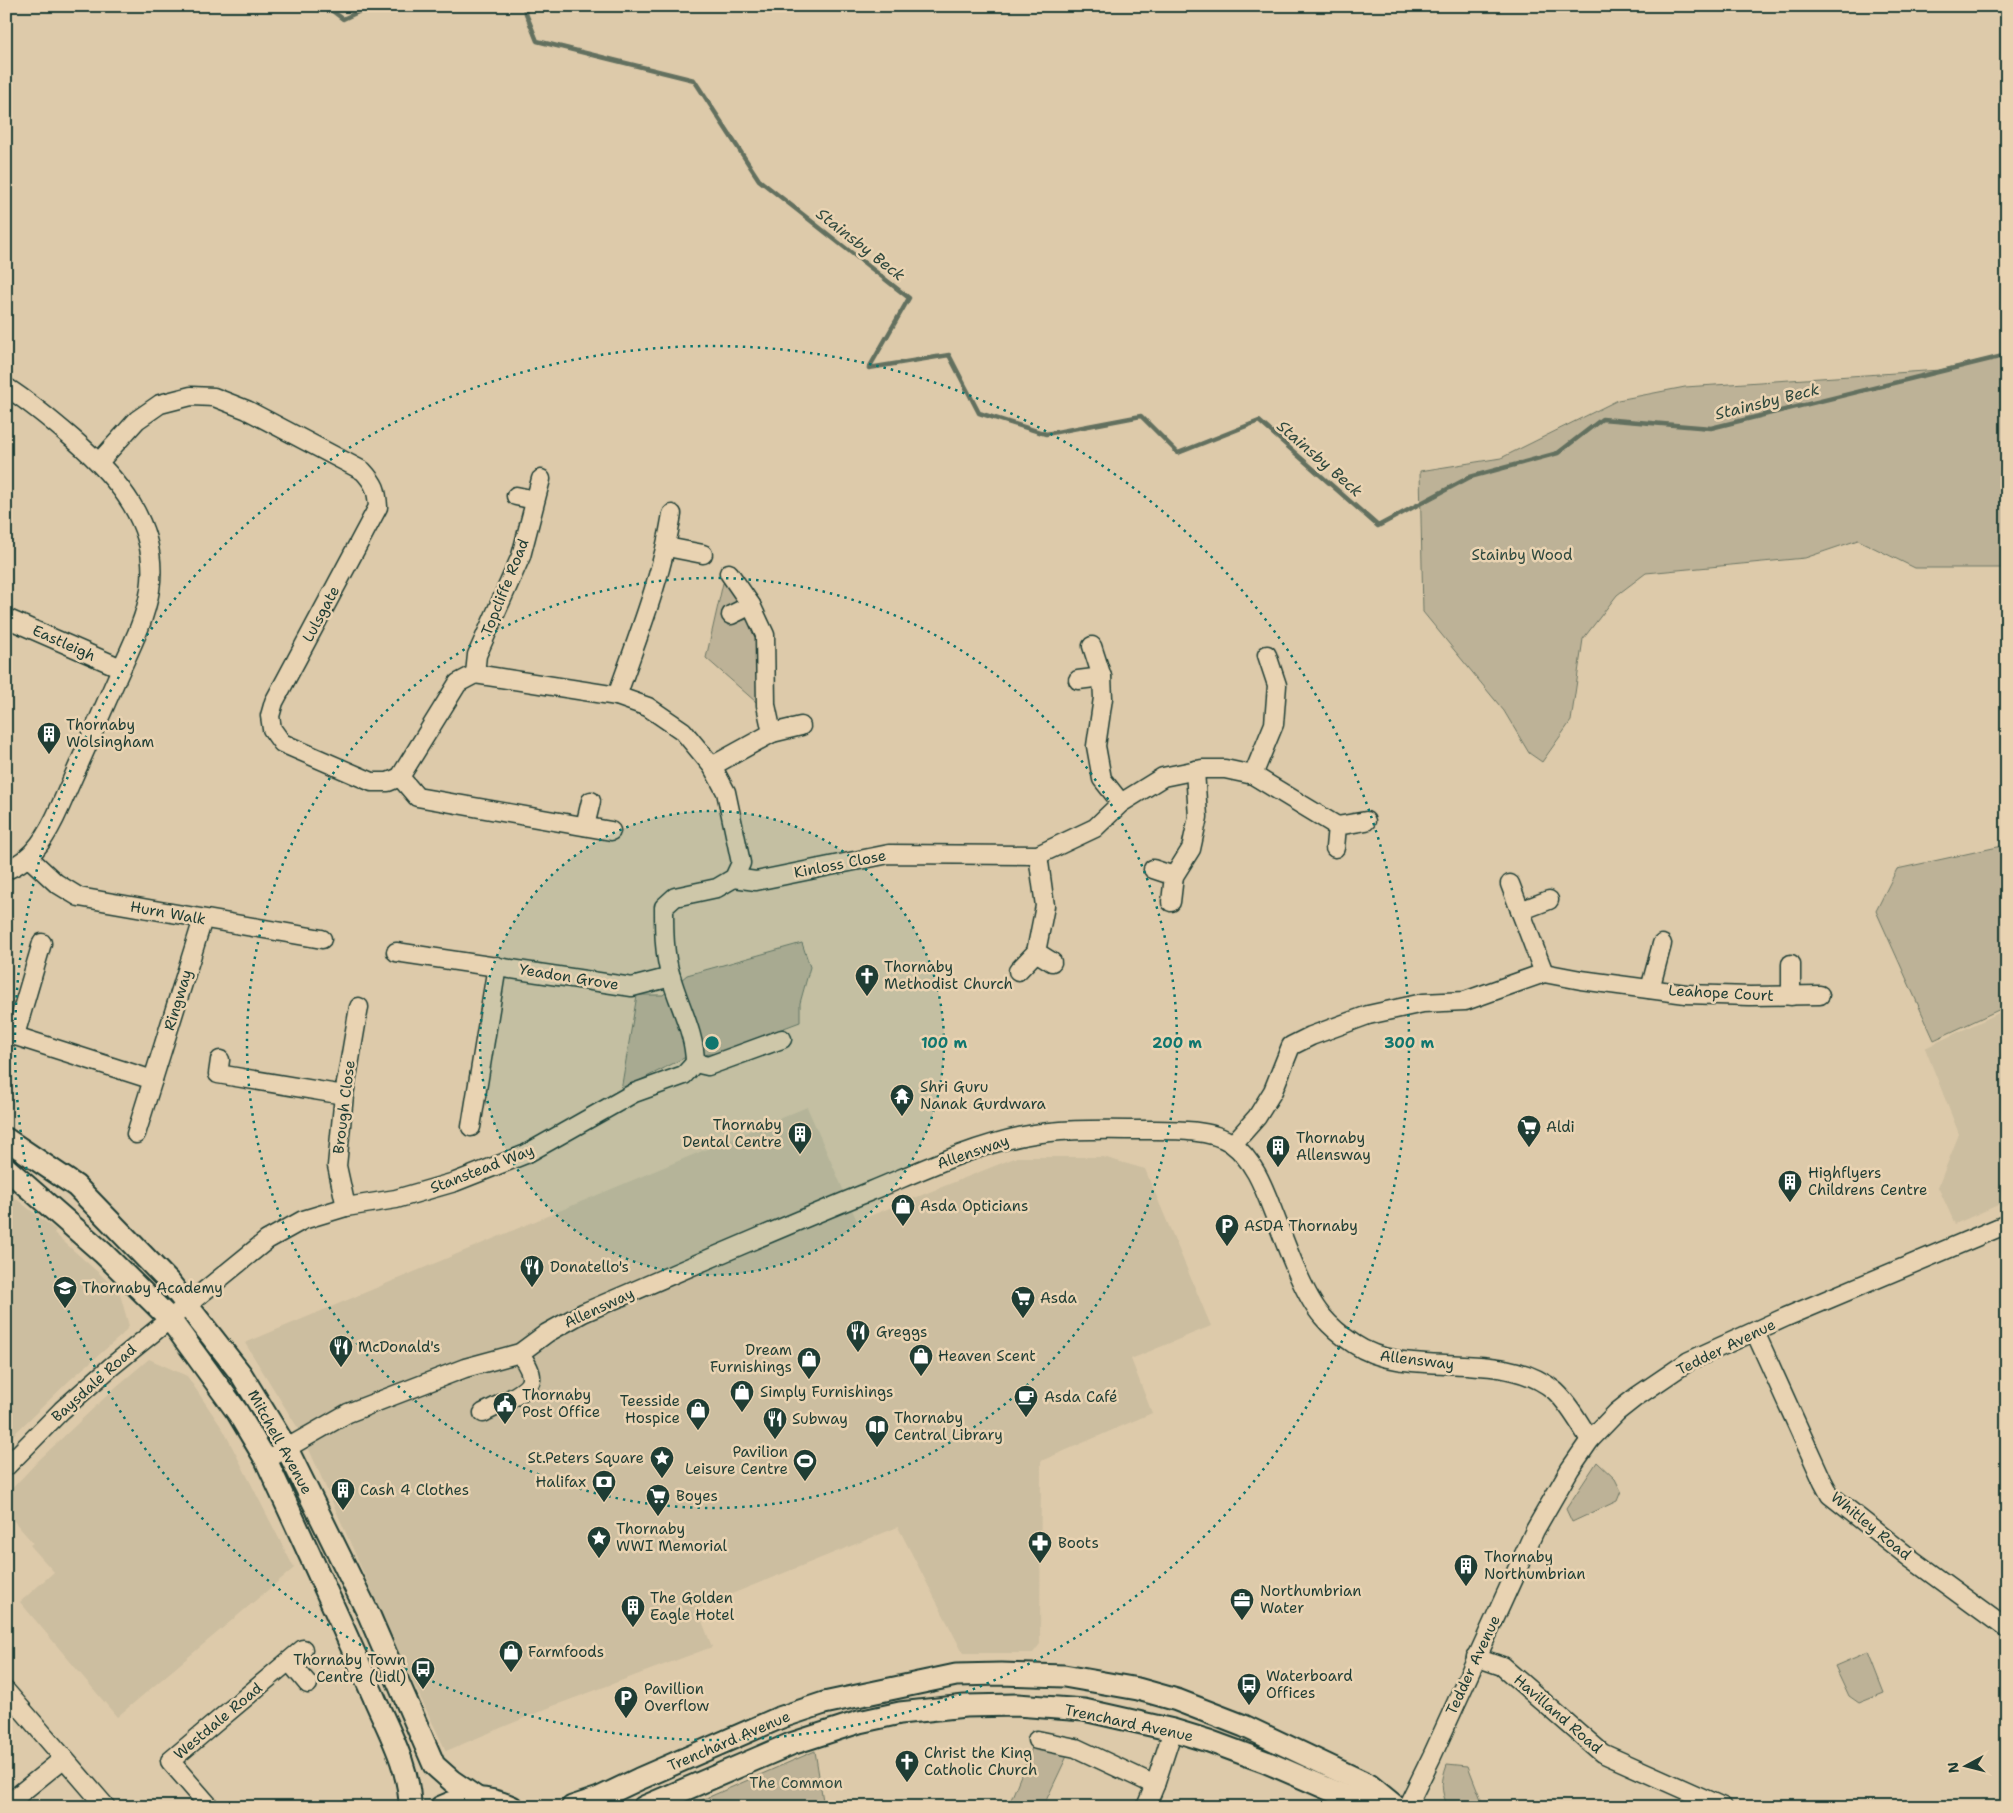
<svg xmlns="http://www.w3.org/2000/svg" width="2013" height="1813" font-family="'Shantell Sans',sans-serif">
<style>
.built{fill:#ccbea0}
.green{fill:#bdb297;stroke:#6e7866}
.lines{fill:none;stroke-linecap:round;stroke-linejoin:round}
.stream{stroke:#626f5e;stroke-width:4.5}
.minor-casing{stroke:#1f3d34;stroke-width:21}
.tertiary-casing{stroke:#1f3d34;stroke-width:25}
.minor{stroke:#e9d3b2;stroke-width:18}
.tertiary{stroke:#e9d3b2;stroke-width:21}
.ring{fill:none;stroke:#0f766e;stroke-width:2.5;stroke-dasharray:2.5 5}
.labels{text-anchor:middle;stroke-width:5;stroke-linejoin:round;paint-order:stroke}
.park-label{font-size:15px;fill:#2f493e;stroke:#e9d3b2}
.street-label{font-size:15px;fill:#1f3d34;stroke:#e9d3b2}
.poi-label{font-size:15px;fill:#1f3d34;stroke:#e9d3b2;text-anchor:start}
.water-label{font-size:16px;font-style:italic;fill:#30493e;stroke:#e9d3b2}
.centre{fill:#0f766e;stroke:#e9d3b2;stroke-width:2.5}
.ring-label{font-size:15px;text-anchor:middle;font-weight:bold;fill:#0f766e;stroke:#e9d3b2;stroke-width:5;stroke-linejoin:round;paint-order:stroke}
</style>
<rect width="100%" height="100%" fill="#ddcaaa"/>
<filter id="ink" filterUnits="userSpaceOnUse"><feTurbulence type="fractalNoise" baseFrequency=".02" numOctaves="2"/><feDisplacementMap in="SourceGraphic" scale="10" xChannelSelector="R" yChannelSelector="G"/><feConvolveMatrix kernelMatrix="1 2 1 2 8 2 1 2 1" color-interpolation-filters="sRGB"/></filter>
<g filter="url(#ink)">
<!-- built -->
<g class="built">
<path d="M2007,1009V1201L1955,1224L1938,1187L1959,1134L1925,1048Z"/>
<path d="M807,1107L857,1221L1017,1157H1103L1145,1169L1211,1326L1131,1359L1152,1413L1041,1461L1040,1644L1033,1653H963L898,1527L697,1608L712,1647L553,1706L446,1751L398,1651L304,1438L245,1343Z"/>
<path d="M6,1191L56,1230L54,1233L119,1291L129,1326L122,1335L71,1379L6,1442Z"/>
<path d="M149,1359L187,1376L224,1431L294,1568L117,1717L20,1602L54,1572L30,1545L33,1543L6,1512V1495L38,1461L117,1386Z"/>
</g>
<!-- green -->
<g class="green">
<path d="M2007,354V568H1915L1858,540L1805,558L1646,573L1617,595L1583,639L1571,721L1542,762L1529,753L1504,711L1423,612L1420,471L1501,458L1618,400L1685,387L1940,370Z"/>
<path d="M723,583L730,584L737,593V601L728,613L733,624L750,618L757,626L760,696L756,702L706,658Z"/>
<path d="M2007,845V1006L1934,1040L1876,911L1897,869Z"/>
<path d="M802,943L810,967L800,1003V1022L718,1053L686,1057L621,1090L637,995H663L687,975Z"/>
<path d="M1597,1462L1615,1479L1621,1491L1617,1501L1572,1522L1566,1509Z"/>
<path d="M1868,1652L1884,1693L1859,1703L1849,1696L1835,1666Z"/>
<path d="M1032,1748L1068,1754L1043,1807H1008Z"/>
<path d="M815,1751L824,1807H686Z"/>
<path d="M1447,1764L1468,1766L1484,1807H1448C1440,1790 1441,1781 1447,1764Z"/>
</g>
<g class="lines">
<!-- stream -->
<g class="stream">
<path d="M326,6L343,19L371,6"/>
<path d="M523,6L537,41L694,80L759,180L909,298L869,368L949,355L979,413L1046,434L1141,416L1178,453L1259,421L1378,526L1470,477L1558,453L1602,419L1711,428L2007,355"/>
</g>
<defs>
<g id="minor">
<path d="M6,387C31,403 50,419 72,438C117,477 160,525 150,590C145,621 130,649 117,678C98,721 79,764 60,807C49,832 34,860 6,870"/>
<path d="M99,462L137,420L160,404L191,396L214,397L247,410L363,471C375,484 377,490 378,507L274,702L270,716L272,729L282,743L372,782H388L400,777L417,797L611,831"/>
<path d="M516,496L535,500"/>
<path d="M667,547L703,554"/>
<path d="M731,615L751,605"/>
<path d="M6,618L121,668"/>
<path d="M1092,646L1102,677L1103,698L1096,746L1102,779L1121,803"/>
<path d="M475,674L617,696L648,707L683,731L712,766L726,792L741,863L734,878L717,888L675,897L664,907C664,931 664,954 671,977C679,1006 695,1033 695,1063"/>
<path d="M1078,680L1102,677"/>
<path d="M617,696C638,636 662,577 672,514"/>
<path d="M772,733L801,726"/>
<path d="M712,766L772,733L766,705L765,635L751,605L729,573"/>
<path d="M1253,775L1274,724L1277,685L1267,655"/>
<path d="M400,777L458,683L475,674L477,655L521,556L541,479"/>
<path d="M585,826L591,801"/>
<path d="M1335,848L1337,826L1366,821"/>
<path d="M28,857L56,883L79,897L322,939"/>
<path d="M1153,869L1174,876"/>
<path d="M734,878L756,881L889,854L1038,855L1095,828L1121,803L1163,777L1202,769H1225L1253,775L1337,826"/>
<path d="M1510,884L1544,973"/>
<path d="M1171,902L1174,876L1191,849L1198,817L1195,770"/>
<path d="M1520,911L1549,900"/>
<path d="M396,952L632,987L671,977"/>
<path d="M1036,952L1052,962"/>
<path d="M1791,964V996"/>
<path d="M1018,971L1036,952L1045,906L1038,855"/>
<path d="M1650,989L1662,944"/>
<path d="M6,1033L153,1080"/>
<path d="M15,1035L42,943"/>
<path d="M220,1060L218,1074L344,1095"/>
<path d="M695,1063L708,1066L782,1039"/>
<path d="M471,1127L497,966"/>
<path d="M136,1134L203,919"/>
<path d="M1233,1144L1257,1117L1273,1091L1291,1046L1311,1036L1368,1015L1423,1003L1465,1001L1544,973L1581,980L1686,994L1750,996L1820,995"/>
<path d="M346,1207L337,1166L344,1095L359,1007"/>
<path d="M1755,1332L1823,1482L1830,1495L1910,1558L2007,1629"/>
<path d="M483,1413C494,1407 530,1392 531,1379C532,1371 524,1360 520,1353"/>
<path d="M266,1460L348,1413L465,1368L520,1353L547,1333L583,1313C679,1272 774,1230 871,1191C920,1171 970,1147 1023,1136C1065,1128 1106,1130 1149,1130C1172,1130 1211,1129 1231,1143C1254,1160 1264,1188 1274,1214C1285,1242 1303,1294 1322,1316C1331,1327 1342,1336 1354,1344C1408,1381 1502,1346 1555,1391C1569,1404 1580,1424 1590,1440"/>
<path d="M6,1467L62,1410L112,1366L267,1240L303,1220L346,1207L396,1199L455,1182L526,1154L634,1093L684,1075L695,1063"/>
<path d="M1476,1657L1502,1666L1602,1753L1723,1807"/>
<path d="M289,1661L308,1684"/>
<path d="M6,1691L106,1807"/>
<path d="M1037,1740L1076,1748L1155,1785"/>
<path d="M6,1805L63,1759"/>
<path d="M210,1807L170,1761L303,1649"/>
<path d="M1146,1807L1155,1785L1173,1730"/>
<path d="M1407,1807L1432,1756L1535,1530L1570,1469L1590,1440L1617,1412L1636,1397L1689,1361L1786,1317L2007,1224"/>
</g>
<g id="tertiary">
<path d="M6,1139L76,1186L169,1282L241,1374L287,1449L369,1615L434,1765L452,1781L477,1798"/>
<path d="M6,1168L103,1253L169,1318L238,1413L266,1460L278,1486C310,1555 342,1625 373,1695C388,1730 410,1768 410,1807"/>
<path d="M441,1807C467,1795 487,1796 512,1807"/>
<path d="M572,1807L599,1798L639,1779L779,1718L824,1703L956,1675L1001,1674L1064,1676L1138,1689L1177,1700L1244,1726L1369,1785L1396,1807"/>
<path d="M644,1807L791,1744L859,1722L900,1713L965,1706L1017,1705L1084,1710L1173,1730L1209,1741L1266,1762L1361,1803L1379,1807"/>
</g>
</defs>
<!-- minor casing -->
<use href="#minor" class="minor-casing"/>
<!-- tertiary casing -->
<use href="#tertiary" class="tertiary-casing"/>
<!-- minor -->
<use href="#minor" class="minor"/>
<!-- tertiary -->
<use href="#tertiary" class="tertiary"/>
</g>
</g>
<!-- distance rings -->
<circle cx="712" cy="1043" r="232" fill="#0f766e" fill-opacity=".12"/>
<g class="ring">
<circle cx="712" cy="1043" r="232"/>
<circle cx="712" cy="1043" r="465"/>
<circle cx="712" cy="1043" r="697"/>
</g>
<!-- icons -->
<defs>
<symbol id="building-pin" viewBox="-11 -11 22 30"><path d="M0 17L-7.5 6A9.5 9.5 0 1 1 7.5 6Z" fill="#1f3d34" stroke="#e9d3b2"/><path d="M-4-6H4V6H1V3H-1V6H-4ZM-2.5-4.3h1.7v1.8h-1.7ZM.8-4.3h1.7v1.8H.8ZM-2.5-1h1.7V.8h-1.7ZM.8-1h1.7V.8H.8Z" fill="#fff"/></symbol>
<symbol id="church-pin" viewBox="-11 -11 22 30"><path d="M0 17L-7.5 6A9.5 9.5 0 1 1 7.5 6Z" fill="#1f3d34" stroke="#e9d3b2"/><path d="M-1.2-6h2.4v3.5h3.3v2.4h-3.3V6h-2.4V-.1h-3.3v-2.4h3.3Z" fill="#fff"/></symbol>
<symbol id="temple-pin" viewBox="-11 -11 22 30"><path d="M0 17L-7.5 6A9.5 9.5 0 1 1 7.5 6Z" fill="#1f3d34" stroke="#e9d3b2"/><path d="M0-6L5-2H3V0L6.5 2.5H4V6H1.5V3h-3V6H-4V2.5H-6.5L-3 0V-2H-5Z" fill="#fff"/></symbol>
<symbol id="supermarket-pin" viewBox="-11 -11 22 30"><path d="M0 17L-7.5 6A9.5 9.5 0 1 1 7.5 6Z" fill="#1f3d34" stroke="#e9d3b2"/><path d="M-6-5.5h2.5l.6 2H6L4.5 2H-2.5L-4.4-4H-6ZM-1.5 3.2a1.3 1.3 0 1 0 .1 0ZM3 3.2a1.3 1.3 0 1 0 .1 0Z" fill="#fff"/></symbol>
<symbol id="shop-pin" viewBox="-11 -11 22 30"><path d="M0 17L-7.5 6A9.5 9.5 0 1 1 7.5 6Z" fill="#1f3d34" stroke="#e9d3b2"/><path d="M-5-2.5h2.3a2.7 3.5 0 0 1 5.4 0H5L5.5 6h-11ZM-1.5-2.5h3a1.5 2.3 0 0 0-3 0Z" fill="#fff"/></symbol>
<symbol id="parking-pin" viewBox="-11 -11 22 30"><path d="M0 17L-7.5 6A9.5 9.5 0 1 1 7.5 6Z" fill="#1f3d34" stroke="#e9d3b2"/><path d="M-3.5-5.5H1a3.5 3.5 0 0 1 0 7H-1V5.5H-3.5ZM-1-3.4V-.6H.8a1.4 1.4 0 0 0 0-2.8Z" fill="#fff"/></symbol>
<symbol id="restaurant-pin" viewBox="-11 -11 22 30"><path d="M0 17L-7.5 6A9.5 9.5 0 1 1 7.5 6Z" fill="#1f3d34" stroke="#e9d3b2"/><path d="M-5-6h1v4h1v-4h1v4h1v-4h1v5L-1.5 .5V6h-2V.5L-5-1ZM5-6V6H3V1.5H1.5Q1.5-4 5-6Z" fill="#fff"/></symbol>
<symbol id="school-pin" viewBox="-11 -11 22 30"><path d="M0 17L-7.5 6A9.5 9.5 0 1 1 7.5 6Z" fill="#1f3d34" stroke="#e9d3b2"/><path d="M0-5L7-2L0 1L-7-2ZM-4 1L0 2.5L4 1V4Q0 6-4 4Z" fill="#fff"/></symbol>
<symbol id="cafe-pin" viewBox="-11 -11 22 30"><path d="M0 17L-7.5 6A9.5 9.5 0 1 1 7.5 6Z" fill="#1f3d34" stroke="#e9d3b2"/><path d="M-5.5-4.5H6V0H3Q3 3.5 0 3.5H-2.5Q-5.5 3.5-5.5 0ZM3-3.2v2h1.7v-2ZM-6 4.5H4V6H-6Z" fill="#fff"/></symbol>
<symbol id="civic-pin" viewBox="-11 -11 22 30"><path d="M0 17L-7.5 6A9.5 9.5 0 1 1 7.5 6Z" fill="#1f3d34" stroke="#e9d3b2"/><path d="M-.6-6.5H3V-4.5H.6V-3L4-1V1h2V6H-6V1h2V-1L-.6-3ZM-1.2 2.5V6h2.4V2.5Z" fill="#fff"/></symbol>
<symbol id="library-pin" viewBox="-11 -11 22 30"><path d="M0 17L-7.5 6A9.5 9.5 0 1 1 7.5 6Z" fill="#1f3d34" stroke="#e9d3b2"/><path d="M-6-4Q-3-5.5-.7-3.5V5Q-3 3-6 4ZM6-4Q3-5.5 .7-3.5V5Q3 3 6 4Z" fill="#fff"/></symbol>
<symbol id="sight-pin" viewBox="-11 -11 22 30"><path d="M0 17L-7.5 6A9.5 9.5 0 1 1 7.5 6Z" fill="#1f3d34" stroke="#e9d3b2"/><path d="M0-6L1.8-2.2L6-1.7L2.9 1.2L3.7 5.4L0 3.3L-3.7 5.4L-2.9 1.2L-6-1.7L-1.8-2.2Z" fill="#fff"/></symbol>
<symbol id="stadium-pin" viewBox="-11 -11 22 30"><path d="M0 17L-7.5 6A9.5 9.5 0 1 1 7.5 6Z" fill="#1f3d34" stroke="#e9d3b2"/><path d="M0-5a6.5 5 0 1 0 0 10a6.5 5 0 1 0 0-10ZM-3.5-1.8h7v3.6h-7Z" fill="#fff"/></symbol>
<symbol id="bank-pin" viewBox="-11 -11 22 30"><path d="M0 17L-7.5 6A9.5 9.5 0 1 1 7.5 6Z" fill="#1f3d34" stroke="#e9d3b2"/><path d="M-6-4H6V4H-6ZM0-2.3a2.3 2.3 0 1 0 0 4.6a2.3 2.3 0 1 0 0-4.6Z" fill="#fff"/></symbol>
<symbol id="pharmacy-pin" viewBox="-11 -11 22 30"><path d="M0 17L-7.5 6A9.5 9.5 0 1 1 7.5 6Z" fill="#1f3d34" stroke="#e9d3b2"/><path d="M-2-6h4v4h4v4h-4v4h-4v-4h-4v-4h4Z" fill="#fff"/></symbol>
<symbol id="office-pin" viewBox="-11 -11 22 30"><path d="M0 17L-7.5 6A9.5 9.5 0 1 1 7.5 6Z" fill="#1f3d34" stroke="#e9d3b2"/><path d="M-6-3h4V-5.5h4V-3h4V5H-6ZM-1-4.5V-3h2v-1.5ZM-6 0V1H6V0Z" fill="#fff"/></symbol>
<symbol id="bus-pin" viewBox="-11 -11 22 30"><path d="M0 17L-7.5 6A9.5 9.5 0 1 1 7.5 6Z" fill="#1f3d34" stroke="#e9d3b2"/><path d="M-5-6H5V4H4V6H2V4H-2V6H-4V4H-5ZM-3.5-4V0h7V-4ZM-3.5 1.2v1.5H-2V1.2ZM2 1.2v1.5H3.5V1.2Z" fill="#fff"/></symbol>
</defs>
<g fill-rule="evenodd">
<use href="#building-pin" x="35" y="720" width="28" height="38"/>
<use href="#church-pin" x="853" y="962" width="28" height="38"/>
<use href="#temple-pin" x="888" y="1082" width="28" height="38"/>
<use href="#supermarket-pin" x="1515" y="1113" width="28" height="38"/>
<use href="#building-pin" x="786" y="1120" width="28" height="38"/>
<use href="#building-pin" x="1264" y="1133" width="28" height="38"/>
<use href="#building-pin" x="1776" y="1168" width="28" height="38"/>
<use href="#shop-pin" x="889" y="1192" width="28" height="38"/>
<use href="#parking-pin" x="1213" y="1212" width="28" height="38"/>
<use href="#restaurant-pin" x="518" y="1253" width="28" height="38"/>
<use href="#school-pin" x="51" y="1274" width="28" height="38"/>
<use href="#supermarket-pin" x="1009" y="1284" width="28" height="38"/>
<use href="#restaurant-pin" x="844" y="1318" width="28" height="38"/>
<use href="#restaurant-pin" x="327" y="1333" width="28" height="38"/>
<use href="#shop-pin" x="907" y="1342" width="28" height="38"/>
<use href="#shop-pin" x="795" y="1345" width="28" height="38"/>
<use href="#shop-pin" x="728" y="1378" width="28" height="38"/>
<use href="#cafe-pin" x="1012" y="1383" width="28" height="38"/>
<use href="#civic-pin" x="491" y="1390" width="28" height="38"/>
<use href="#shop-pin" x="684" y="1396" width="28" height="38"/>
<use href="#restaurant-pin" x="761" y="1405" width="28" height="38"/>
<use href="#library-pin" x="863" y="1413" width="28" height="38"/>
<use href="#sight-pin" x="648" y="1444" width="28" height="38"/>
<use href="#stadium-pin" x="791" y="1447" width="28" height="38"/>
<use href="#bank-pin" x="590" y="1468" width="28" height="38"/>
<use href="#building-pin" x="329" y="1476" width="28" height="38"/>
<use href="#supermarket-pin" x="644" y="1482" width="28" height="38"/>
<use href="#sight-pin" x="585" y="1524" width="28" height="38"/>
<use href="#pharmacy-pin" x="1026" y="1529" width="28" height="38"/>
<use href="#building-pin" x="1452" y="1552" width="28" height="38"/>
<use href="#office-pin" x="1228" y="1586" width="28" height="38"/>
<use href="#building-pin" x="619" y="1593" width="28" height="38"/>
<use href="#shop-pin" x="497" y="1638" width="28" height="38"/>
<use href="#bus-pin" x="409" y="1655" width="28" height="38"/>
<use href="#bus-pin" x="1235" y="1671" width="28" height="38"/>
<use href="#parking-pin" x="612" y="1684" width="28" height="38"/>
<use href="#church-pin" x="893" y="1748" width="28" height="38"/>
</g>
<g class="labels">
<!-- park labels -->
<g class="park-label">
<text x="1522" y="560">Stainby Wood</text>
<text x="796" y="1788">The Common</text>
</g>
<!-- street labels -->
<g class="street-label">
<text transform="translate(505 587) rotate(-68)" y="5">Topcliffe Road</text>
<text transform="translate(321 614) rotate(-62)" y="5">Lulsgate</text>
<text transform="translate(64 643) rotate(24)" y="5">Eastleigh</text>
<text transform="translate(840 864) rotate(-11)" y="5">Kinloss Close</text>
<text transform="translate(168 913) rotate(10)" y="5">Hurn Walk</text>
<text transform="translate(569 977) rotate(9)" y="5">Yeadon Grove</text>
<text transform="translate(1721 993) rotate(3)" y="5">Leahope Court</text>
<text transform="translate(178 1000) rotate(-73)" y="5">Ringway</text>
<text transform="translate(344 1107) rotate(-83)" y="5">Brough Close</text>
<text transform="translate(973 1152) rotate(-19)" y="5">Allensway</text>
<text transform="translate(482 1169) rotate(-21)" y="5">Stanstead Way</text>
<text transform="translate(599 1308) rotate(-25)" y="5">Allensway</text>
<text transform="translate(1726 1347) rotate(-26)" y="5">Tedder Avenue</text>
<text transform="translate(1417 1360) rotate(7)" y="5">Allensway</text>
<text transform="translate(94 1383) rotate(-42)" y="5">Baysdale Road</text>
<text transform="translate(280 1442) rotate(61)" y="5">Mitchell Avenue</text>
<text transform="translate(1871 1526) rotate(39)" y="5">Whitley Road</text>
<text transform="translate(1473 1665) rotate(-65)" y="5">Tedder Avenue</text>
<text transform="translate(1558 1714) rotate(41)" y="5">Havilland Road</text>
<text transform="translate(218 1721) rotate(-40)" y="5">Westdale Road</text>
<text transform="translate(1129 1723) rotate(12)" y="5">Trenchard Avenue</text>
<text transform="translate(729 1741) rotate(-23)" y="5">Trenchard Avenue</text>
</g>
<!-- poi labels -->
<g class="poi-label">
<text x="66" y="730">Thornaby<tspan x="66" dy="17">Wolsingham</tspan></text>
<text x="884" y="972">Thornaby<tspan x="884" dy="17">Methodist Church</tspan></text>
<text x="920" y="1092">Shri Guru<tspan x="920" dy="17">Nanak Gurdwara</tspan></text>
<text x="782" y="1130" text-anchor="end">Thornaby<tspan x="782" dy="17">Dental Centre</tspan></text>
<text x="1546" y="1132">Aldi</text>
<text x="1296" y="1143">Thornaby<tspan x="1296" dy="17">Allensway</tspan></text>
<text x="1808" y="1178">Highflyers<tspan x="1808" dy="17">Childrens Centre</tspan></text>
<text x="920" y="1211">Asda Opticians</text>
<text x="1244" y="1231">ASDA Thornaby</text>
<text x="550" y="1272">Donatello's</text>
<text x="82" y="1293">Thornaby Academy</text>
<text x="1040" y="1303">Asda</text>
<text x="876" y="1337">Greggs</text>
<text x="358" y="1352">McDonald's</text>
<text x="792" y="1355" text-anchor="end">Dream<tspan x="792" dy="17">Furnishings</tspan></text>
<text x="938" y="1361">Heaven Scent</text>
<text x="760" y="1397">Simply Furnishings</text>
<text x="522" y="1400">Thornaby<tspan x="522" dy="17">Post Office</tspan></text>
<text x="1044" y="1402">Asda Café</text>
<text x="680" y="1406" text-anchor="end">Teesside<tspan x="680" dy="17">Hospice</tspan></text>
<text x="894" y="1423">Thornaby<tspan x="894" dy="17">Central Library</tspan></text>
<text x="792" y="1424">Subway</text>
<text x="788" y="1457" text-anchor="end">Pavilion<tspan x="788" dy="17">Leisure Centre</tspan></text>
<text x="644" y="1463" text-anchor="end">St.Peters Square</text>
<text x="586" y="1487" text-anchor="end">Halifax</text>
<text x="360" y="1495">Cash 4 Clothes</text>
<text x="676" y="1501">Boyes</text>
<text x="616" y="1534">Thornaby<tspan x="616" dy="17">WWI Memorial</tspan></text>
<text x="1058" y="1548">Boots</text>
<text x="1484" y="1562">Thornaby<tspan x="1484" dy="17">Northumbrian</tspan></text>
<text x="1260" y="1596">Northumbrian<tspan x="1260" dy="17">Water</tspan></text>
<text x="650" y="1603">The Golden<tspan x="650" dy="17">Eagle Hotel</tspan></text>
<text x="528" y="1657">Farmfoods</text>
<text x="406" y="1665" text-anchor="end">Thornaby Town<tspan x="406" dy="17">Centre (Lidl)</tspan></text>
<text x="1266" y="1681">Waterboard<tspan x="1266" dy="17">Offices</tspan></text>
<text x="644" y="1694">Pavillion<tspan x="644" dy="17">Overflow</tspan></text>
<text x="924" y="1758">Christ the King<tspan x="924" dy="17">Catholic Church</tspan></text>
</g>
<!-- water labels -->
<g class="water-label">
<text transform="translate(861 244) rotate(38)" y="6">Stainsby Beck</text>
<text transform="translate(1767 401) rotate(-14)" y="6">Stainsby Beck</text>
<text transform="translate(1320 458) rotate(41)" y="6">Stainsby Beck</text>
</g>
</g>
<circle cx="712" cy="1043" r="8" class="centre"/>
<g class="ring-label">
<text x="944" y="1048">100 m</text>
<text x="1177" y="1048">200 m</text>
<text x="1409" y="1048">300 m</text>
</g>
<!-- margin -->
<rect width="2013" height="1813" fill="none" stroke="#e9d3b2" stroke-width="25"/>
<rect x="12" y="12" width="1988" height="1788" fill="none" stroke="#1f3d34" stroke-width="2" filter="url(#ink)"/>
<!-- north arrow -->
<g transform="translate(1966 1766) rotate(263)" stroke="#e9d3b2" stroke-width="4" paint-order="stroke">
<path d="M0-4L9 19L0 12L-9 19Z" fill="#1f3d34"/>
<text y="-8" font-size="14" font-weight="bold" text-anchor="middle" fill="#1f3d34">N</text>
</g>
</svg>
